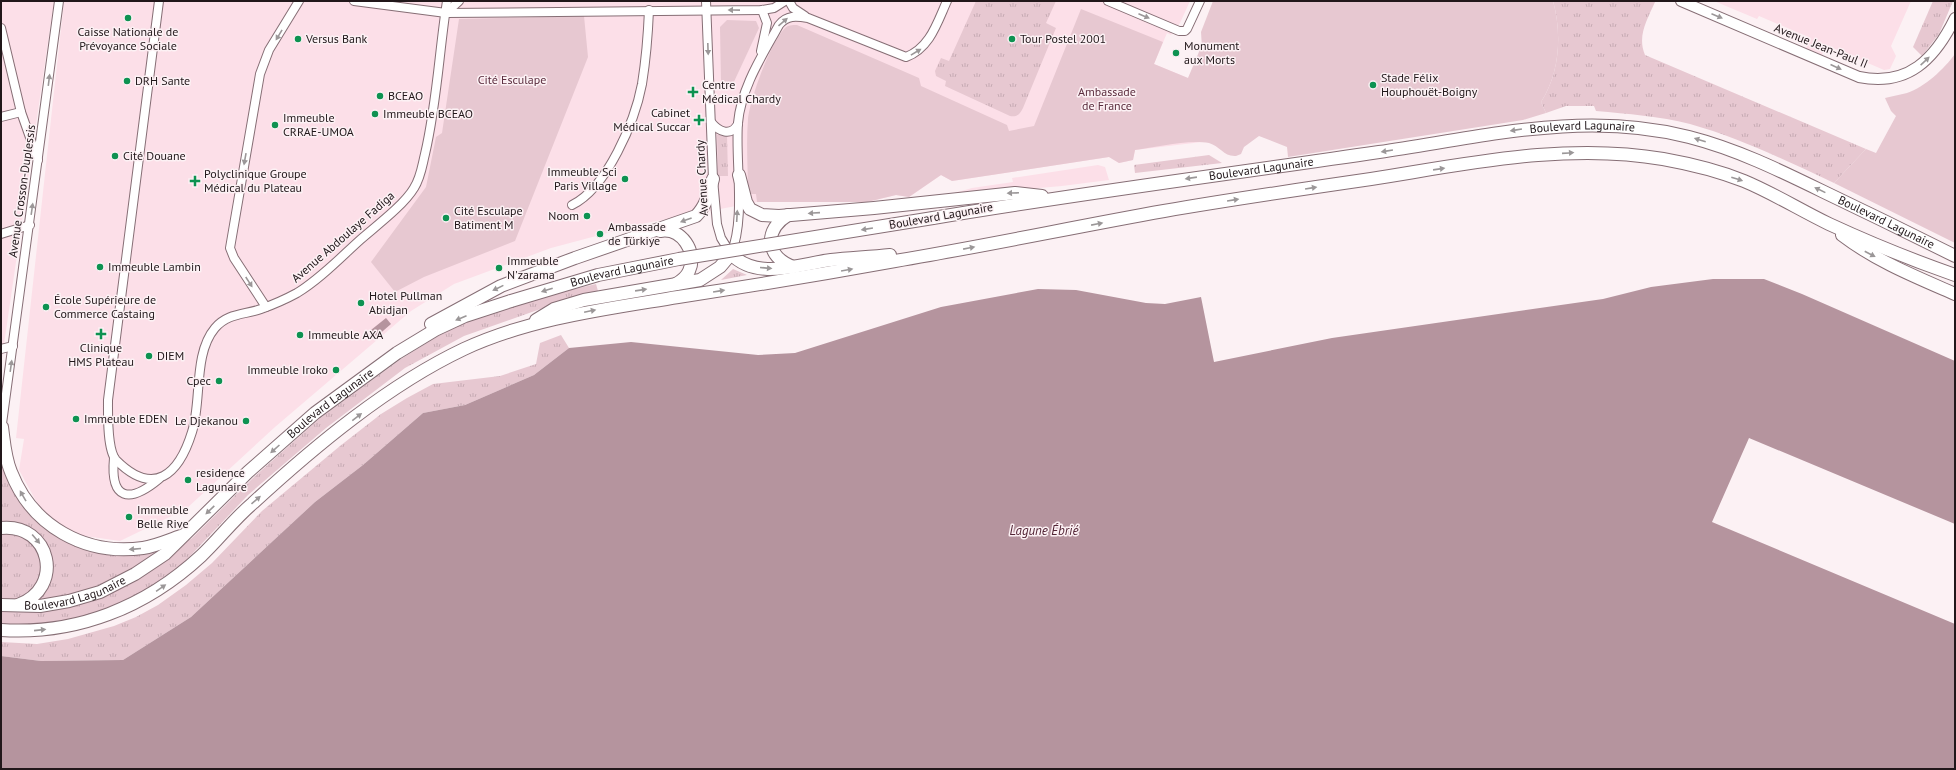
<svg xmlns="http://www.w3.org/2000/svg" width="1956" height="770" font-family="'PT Sans',sans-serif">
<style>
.built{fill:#fcdfe8}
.grass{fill:url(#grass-tufts)}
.garden{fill:#e7c8d1}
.water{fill:#b5949e}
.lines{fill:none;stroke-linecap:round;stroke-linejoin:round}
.minor-casing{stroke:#866e75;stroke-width:10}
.major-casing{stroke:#866e75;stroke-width:12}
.highway-casing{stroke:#866e75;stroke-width:14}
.minor{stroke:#fff;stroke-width:8}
.major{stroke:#fff;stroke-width:10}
.highway{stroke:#fff;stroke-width:12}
.highway-bridge-casing{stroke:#866e75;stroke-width:14;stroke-linecap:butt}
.highway-bridge{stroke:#fff;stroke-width:12}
.oneway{fill:#9b9798}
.poi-dot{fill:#0d9251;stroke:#fcf1f4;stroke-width:1.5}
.labels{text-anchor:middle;stroke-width:3;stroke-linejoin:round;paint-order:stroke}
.poi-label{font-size:12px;fill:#21171a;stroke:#fcf1f4;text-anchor:start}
.street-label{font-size:12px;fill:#21171a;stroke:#fcf1f4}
.park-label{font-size:12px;fill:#5c2e3f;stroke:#fcf1f4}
.water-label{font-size:13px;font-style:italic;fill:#522435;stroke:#fcf1f4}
</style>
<defs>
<pattern id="grass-tufts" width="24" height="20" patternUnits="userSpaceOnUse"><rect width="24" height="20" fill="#e7c8d1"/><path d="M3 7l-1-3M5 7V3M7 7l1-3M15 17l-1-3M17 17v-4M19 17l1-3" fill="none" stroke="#c6abb3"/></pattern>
</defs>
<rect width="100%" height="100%" fill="#fcf1f4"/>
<!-- built -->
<g class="built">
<path d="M1,1H54L1,365Z"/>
<path d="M64,1H1190L1180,23L1171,35L1167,33L1154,64L1188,78L1190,74L1202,142L1135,150L1133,160L1119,163L1109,157L952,181L941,175L909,197L896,195L867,202H757L641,224L551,248L454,284L411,311L275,427L186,509L120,541L78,535L42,512L19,470L24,439L16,438Z"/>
<path d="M1714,1H1911L1891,46L1896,56L1890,69L1884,70L1826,45L1822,55L1806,48L1811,38L1759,16L1757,19Z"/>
<path d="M1098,165L1105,167L1109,180L1062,186L944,196L972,188L1013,182L1012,178Z"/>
</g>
<!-- grass -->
<g class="grass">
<path d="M976,1H1056L1046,23L1056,28L1023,108C1020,114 1018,117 1010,116L945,86L946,81L936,76L935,71L941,58L949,61Z"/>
<path d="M1553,1L1655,2C1647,20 1637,36 1645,55L1866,149L1834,183C1787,161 1740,138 1690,124C1659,116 1628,114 1596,111L1594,106H1566L1546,113L1541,102C1560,73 1562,33 1553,1Z"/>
<path d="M1933,1H1953L1939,34L1922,56L1913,47Z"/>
<path d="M717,135H727L728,176H718Z"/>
<path d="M1209,155L1222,163L1135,173L1134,165Z"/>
<path d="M733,269L747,275L721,280Z"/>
<path d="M596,284L598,291L563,301L464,336L405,368L326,428L248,495L175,572L149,590L90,616L37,626L1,625V456L13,489L21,504L33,518L48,530L62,538L146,553L191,539L253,478L319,419L401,359L438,336L469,321L512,304Z"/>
<path d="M561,335L569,348L534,375L465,405L423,413L363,465L315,502L191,617L123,660L41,661L1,656V642L37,644L68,639L114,626L136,617L158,605L186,585L212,563L262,511L340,446L381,414L407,398L433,384L500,376L536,364L540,343Z"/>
</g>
<!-- garden -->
<g class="garden">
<path d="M1213,1H1553C1562,33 1560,73 1541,102L1546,113L1523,120L1288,157L1287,147L1259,136L1244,147L1241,154L1236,156C1224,157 1220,146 1209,143C1188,139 1157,147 1135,150L1133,160L1119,163L1109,157L952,181L941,175L909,197L896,195L867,202H757L756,194H748C748,169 746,144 748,119C750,99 770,43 785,28C788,25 792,25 797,25L919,78L921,86L1007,125L1009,131L1034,126L1081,9L1163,42L1154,64L1188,78L1201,47L1202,48L1201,32Z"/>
<path d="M584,16L588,57L515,241L424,277L395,292L371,262L426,187L436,137L442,133L459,19Z"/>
<path d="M727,20L756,21L759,28L732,86L721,84L720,27Z"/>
<path d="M1955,54V243L1834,183L1866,149L1876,153L1896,116L1891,111L1885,98C1892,96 1900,95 1907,93C1925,87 1944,69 1955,54Z"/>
</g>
<!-- water -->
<g class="water">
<path d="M1713,279H1764L1802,294L1955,361V524L1749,438L1712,522L1955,624V769H1V656L41,661L123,660L191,617L315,502L363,465L423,413L465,405L534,375L569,348L631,342L758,355L795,353L941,307L1038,289L1076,290L1146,303L1165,304L1201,297L1214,362L1332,338L1603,299L1651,287Z"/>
<path d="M386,318L391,324L376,337L371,330Z"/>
</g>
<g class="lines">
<defs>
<g id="minor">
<path d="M159,1L108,400C108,414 107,450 116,460C154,498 179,474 192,432C202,401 193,354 215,328C228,313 244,315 261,309C272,305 286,299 297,293C320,279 340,258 360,240C376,226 404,205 414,188C421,177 422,166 425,154C437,103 439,52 447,1"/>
<path d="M354,1L446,13L762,10L774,8L785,1"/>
<path d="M706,1L713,179L717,224L721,238L731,254C746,218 735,162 738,123C741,88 762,56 779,25C787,15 796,16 808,18L906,57C930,48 937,23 947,1"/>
<path d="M789,1L793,8L805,16"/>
<path d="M1108,1L1179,31H1185L1187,29L1200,1"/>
<path d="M446,13L459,1"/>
<path d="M1,28L21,112L38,160"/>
<path d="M761,51L767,23L762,10"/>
<path d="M1,117L21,112"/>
<path d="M711,122C719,132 731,137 738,124"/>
<path d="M572,205C607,188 635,121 642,84C646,59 648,35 649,10"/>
<path d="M1,234L30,225"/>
<path d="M266,307L234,258L230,248L260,74L269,50L299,1"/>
<path d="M1,349L13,346"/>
<path d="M1,431L59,1"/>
<path d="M114,458C110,500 129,504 159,479"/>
</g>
<path id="major" d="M1681,1L1859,77C1908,87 1935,59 1955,18"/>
<g id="highway">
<path d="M739,175L746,202L750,209L762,215L779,216L874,208L1015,193L1042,196"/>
<path d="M788,215C764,230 765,256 793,267"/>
<path id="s1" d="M933,218C1081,193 1230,174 1379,152C1483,137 1584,110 1689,137C1736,149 1779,170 1822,191C1866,212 1911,234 1955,256"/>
<path d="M660,231C681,227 698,252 689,271C687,276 681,281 676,284"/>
<path d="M1842,235C1876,261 1916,277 1955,294"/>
<path d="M536,320L554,309L584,300L700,280L720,267L731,254C757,281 799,264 831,260C851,258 871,257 890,255"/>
<path d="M431,324L501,286L575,258L696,216C706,206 709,193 713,179"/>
<path d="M2,427C4,442 5,458 11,472C32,526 85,556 143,548C156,546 169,540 181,536"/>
<path d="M1,528C51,523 65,588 18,605"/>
<path id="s2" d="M1,605L40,606L69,601L100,592L135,574L165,554L248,472L315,413L397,353L435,330L465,316L511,301"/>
<path d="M1,630C77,635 146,607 201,556C219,539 234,519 253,503C315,446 388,385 464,349C531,318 606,309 678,297C751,286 823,274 895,261C985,246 1074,227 1164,211C1233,199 1302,189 1371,179C1467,164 1566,142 1663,159C1691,164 1719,171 1744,181C1773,193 1800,210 1829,224C1870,243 1912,260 1955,275"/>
</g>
</defs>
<!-- minor casing -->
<use href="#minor" class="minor-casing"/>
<!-- major casing -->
<use href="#major" class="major-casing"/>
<!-- highway casing -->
<use href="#highway" class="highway-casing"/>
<!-- minor -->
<use href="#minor" class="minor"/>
<!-- major -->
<use href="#major" class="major"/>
<!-- highway -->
<use href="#highway" class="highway"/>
<defs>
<g id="highway-bridge">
<path id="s3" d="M511,301L598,275L679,259L933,218"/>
</g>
</defs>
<!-- highway-bridge casing -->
<use href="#highway-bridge" class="highway-bridge-casing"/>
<!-- highway-bridge -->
<use href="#highway-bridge" class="highway-bridge"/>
</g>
<!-- one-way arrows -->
<defs><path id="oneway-solid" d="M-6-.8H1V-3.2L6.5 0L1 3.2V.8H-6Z"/></defs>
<g class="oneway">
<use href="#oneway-solid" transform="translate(734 10) rotate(-179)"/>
<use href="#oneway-solid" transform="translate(1144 16) rotate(23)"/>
<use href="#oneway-solid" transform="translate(1717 16) rotate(23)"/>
<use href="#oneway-solid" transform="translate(783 22) rotate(-41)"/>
<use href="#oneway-solid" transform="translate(279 35) rotate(121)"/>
<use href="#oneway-solid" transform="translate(708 49) rotate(88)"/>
<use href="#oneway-solid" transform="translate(916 52) rotate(-31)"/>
<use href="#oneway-solid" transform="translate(1925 61) rotate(-43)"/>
<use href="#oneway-solid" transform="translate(1836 67) rotate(24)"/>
<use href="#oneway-solid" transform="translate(49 80) rotate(-83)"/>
<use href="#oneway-solid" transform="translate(1516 130) rotate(171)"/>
<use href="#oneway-solid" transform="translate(1700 140) rotate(-163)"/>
<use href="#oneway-solid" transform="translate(1387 151) rotate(171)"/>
<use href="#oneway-solid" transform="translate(1568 153) rotate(-4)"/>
<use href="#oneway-solid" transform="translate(245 159) rotate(100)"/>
<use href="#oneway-solid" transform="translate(1439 169) rotate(-8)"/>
<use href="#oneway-solid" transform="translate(1191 178) rotate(172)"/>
<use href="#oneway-solid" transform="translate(1737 179) rotate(18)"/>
<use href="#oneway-solid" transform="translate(1311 188) rotate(-9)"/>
<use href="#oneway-solid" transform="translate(1820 190) rotate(-154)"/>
<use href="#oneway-solid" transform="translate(1013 193) rotate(178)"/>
<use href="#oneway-solid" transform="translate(1233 200) rotate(-9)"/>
<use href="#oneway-solid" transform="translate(32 209) rotate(-82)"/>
<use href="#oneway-solid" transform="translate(814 213) rotate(176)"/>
<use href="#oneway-solid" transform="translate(737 216) rotate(-87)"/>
<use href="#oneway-solid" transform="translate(686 220) rotate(160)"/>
<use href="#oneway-solid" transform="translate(1097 224) rotate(-11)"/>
<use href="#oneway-solid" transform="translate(867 229) rotate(171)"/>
<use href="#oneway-solid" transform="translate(969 248) rotate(-11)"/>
<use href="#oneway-solid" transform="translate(1870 254) rotate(28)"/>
<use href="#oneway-solid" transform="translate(766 268) rotate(5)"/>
<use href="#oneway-solid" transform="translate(847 270) rotate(-10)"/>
<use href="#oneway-solid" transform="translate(249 282) rotate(57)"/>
<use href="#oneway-solid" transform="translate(498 288) rotate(154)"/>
<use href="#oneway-solid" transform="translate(547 290) rotate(162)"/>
<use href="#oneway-solid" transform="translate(641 290) rotate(-8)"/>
<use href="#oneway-solid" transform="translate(719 291) rotate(-9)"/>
<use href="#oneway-solid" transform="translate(590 311) rotate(-12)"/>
<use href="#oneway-solid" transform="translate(461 318) rotate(157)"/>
<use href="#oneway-solid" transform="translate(11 366) rotate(-82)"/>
<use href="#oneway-solid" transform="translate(357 417) rotate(-38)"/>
<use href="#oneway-solid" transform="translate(275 449) rotate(138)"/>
<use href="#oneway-solid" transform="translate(23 496) rotate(-120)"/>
<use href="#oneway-solid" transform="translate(256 500) rotate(-41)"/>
<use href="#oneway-solid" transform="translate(210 510) rotate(136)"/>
<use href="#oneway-solid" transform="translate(36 539) rotate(50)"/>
<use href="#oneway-solid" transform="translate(135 549) rotate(175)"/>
<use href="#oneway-solid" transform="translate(161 588) rotate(-35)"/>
<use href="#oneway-solid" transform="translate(40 630) rotate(-6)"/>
</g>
<!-- markers -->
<g class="poi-dot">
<circle cx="128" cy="18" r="4"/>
<circle cx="298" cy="39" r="4"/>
<circle cx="1012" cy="39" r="4"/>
<circle cx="1176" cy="53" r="4"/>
<circle cx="127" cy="81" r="4"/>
<circle cx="1373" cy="85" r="4"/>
<path d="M691 86h4v4h4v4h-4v4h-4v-4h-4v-4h4z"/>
<circle cx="380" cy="96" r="4"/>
<circle cx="375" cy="114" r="4"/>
<path d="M697 114h4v4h4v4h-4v4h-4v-4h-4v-4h4z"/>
<circle cx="275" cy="125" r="4"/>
<circle cx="115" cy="156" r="4"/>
<circle cx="625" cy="179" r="4"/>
<path d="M193 175h4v4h4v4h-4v4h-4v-4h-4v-4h4z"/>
<circle cx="587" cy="216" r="4"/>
<circle cx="446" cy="218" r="4"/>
<circle cx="600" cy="234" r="4"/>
<circle cx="100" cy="267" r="4"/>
<circle cx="499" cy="268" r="4"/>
<circle cx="361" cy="303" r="4"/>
<circle cx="46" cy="307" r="4"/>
<path d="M99 328h4v4h4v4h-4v4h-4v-4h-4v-4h4z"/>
<circle cx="300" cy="335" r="4"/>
<circle cx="149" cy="356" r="4"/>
<circle cx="336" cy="370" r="4"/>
<circle cx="219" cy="381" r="4"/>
<circle cx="76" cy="419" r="4"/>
<circle cx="246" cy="421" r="4"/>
<circle cx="188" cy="480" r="4"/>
<circle cx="129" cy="517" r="4"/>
</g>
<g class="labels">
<!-- poi labels -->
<g class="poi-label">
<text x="128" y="36" text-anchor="middle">Caisse Nationale de<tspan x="128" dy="14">Prévoyance Sociale</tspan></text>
<text x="306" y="43">Versus Bank</text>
<text x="1020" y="43">Tour Postel 2001</text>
<text x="1184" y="50">Monument<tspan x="1184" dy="14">aux Morts</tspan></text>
<text x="1381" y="82">Stade Félix<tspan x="1381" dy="14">Houphouët-Boigny</tspan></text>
<text x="135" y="85">DRH Sante</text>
<text x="702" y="89">Centre<tspan x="702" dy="14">Médical Chardy</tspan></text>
<text x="388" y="100">BCEAO</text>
<text x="690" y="117" text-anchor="end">Cabinet<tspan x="690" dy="14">Médical Succar</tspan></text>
<text x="383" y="118">Immeuble BCEAO</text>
<text x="283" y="122">Immeuble<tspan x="283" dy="14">CRRAE-UMOA</tspan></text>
<text x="123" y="160">Cité Douane</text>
<text x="617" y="176" text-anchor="end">Immeuble Sci<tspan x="617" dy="14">Paris Village</tspan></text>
<text x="204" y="178">Polyclinique Groupe<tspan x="204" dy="14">Médical du Plateau</tspan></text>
<text x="454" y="215">Cité Esculape<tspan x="454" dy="14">Batiment M</tspan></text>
<text x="579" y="220" text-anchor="end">Noom</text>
<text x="608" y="231">Ambassade<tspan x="608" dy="14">de Türkiye</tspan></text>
<text x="507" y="265">Immeuble<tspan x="507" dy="14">N'zarama</tspan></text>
<text x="108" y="271">Immeuble Lambin</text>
<text x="369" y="300">Hotel Pullman<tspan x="369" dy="14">Abidjan</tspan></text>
<text x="54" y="304">École Supérieure de<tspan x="54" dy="14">Commerce Castaing</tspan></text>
<text x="308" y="339">Immeuble AXA</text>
<text x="101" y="352" text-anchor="middle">Clinique<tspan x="101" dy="14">HMS Plateau</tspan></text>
<text x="157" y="360">DIEM</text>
<text x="328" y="374" text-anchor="end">Immeuble Iroko</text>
<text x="211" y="385" text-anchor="end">Cpec</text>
<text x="84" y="423">Immeuble EDEN</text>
<text x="238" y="425" text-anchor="end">Le Djekanou</text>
<text x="196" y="477">residence<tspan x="196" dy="14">Lagunaire</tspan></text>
<text x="137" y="514">Immeuble<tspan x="137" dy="14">Belle Rive</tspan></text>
</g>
<!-- street labels -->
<g class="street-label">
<text transform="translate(1821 46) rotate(22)" y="4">Avenue Jean-Paul II</text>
<text dy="4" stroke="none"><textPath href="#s1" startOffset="656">Boulevard Lagunaire</textPath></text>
<text dy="4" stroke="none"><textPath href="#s1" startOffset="332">Boulevard Lagunaire</textPath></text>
<text transform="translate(702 178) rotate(-93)" y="4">Avenue Chardy</text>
<text transform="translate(22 191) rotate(-82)" y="4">Avenue Crosson-Duplessis</text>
<text transform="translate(941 216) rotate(-10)" y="4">Boulevard Lagunaire</text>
<text dy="4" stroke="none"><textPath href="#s1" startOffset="979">Boulevard Lagunaire</textPath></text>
<text transform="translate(343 237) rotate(-41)" y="4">Avenue Abdoulaye Fadiga</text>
<text dy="4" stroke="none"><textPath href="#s3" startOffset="115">Boulevard Lagunaire</textPath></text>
<text dy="4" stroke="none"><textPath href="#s2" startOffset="400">Boulevard Lagunaire</textPath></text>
<text dy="4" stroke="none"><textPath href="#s2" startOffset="76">Boulevard Lagunaire</textPath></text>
</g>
<!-- park labels -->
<g class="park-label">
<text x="512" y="84">Cité Esculape</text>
<text x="1107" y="96">Ambassade<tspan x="1107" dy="14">de France</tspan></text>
</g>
<!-- water labels -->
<g class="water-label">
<text x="1044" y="535">Lagune Ébrié</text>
</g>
</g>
<!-- border -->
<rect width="1956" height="770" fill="none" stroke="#21171a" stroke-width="4"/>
</svg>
